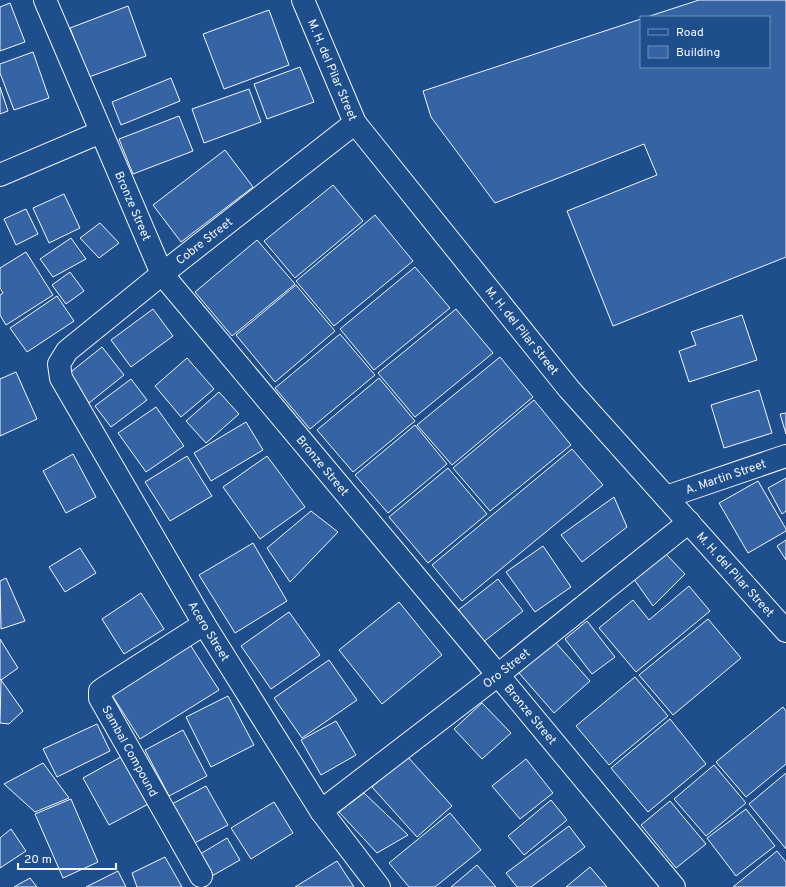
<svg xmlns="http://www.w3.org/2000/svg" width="786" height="887" font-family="Overpass,sans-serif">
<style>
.building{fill:#3563a3;stroke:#f2f6ff}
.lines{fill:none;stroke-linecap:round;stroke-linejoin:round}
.minor-casing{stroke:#f2f6ff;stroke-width:24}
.secondary-casing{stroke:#f2f6ff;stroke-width:24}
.minor{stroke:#1f4e8c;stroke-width:22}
.secondary{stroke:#1f4e8c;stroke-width:22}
.labels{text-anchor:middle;stroke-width:3;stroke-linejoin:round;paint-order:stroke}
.street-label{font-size:12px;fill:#f2f6ff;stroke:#1f4e8c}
</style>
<rect width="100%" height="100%" fill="#1f4e8c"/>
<!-- building -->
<g class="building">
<path d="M699,0H786V257L613,326L567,211L657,175L644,144L495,203L431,117L423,91L641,19V67H769V17H647Z"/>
<path d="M10,3L25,42L0,51V7Z"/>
<path d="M128,6L146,56L89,77L70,28Z"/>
<path d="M269,10L289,65L224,89L203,34Z"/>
<path d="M33,52L49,98L14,110L0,73V64Z"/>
<path d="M300,67L314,102L267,119L254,84Z"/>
<path d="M171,78L180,101L121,125L112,102Z"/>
<path d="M0,87L8,111L0,114Z"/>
<path d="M249,89L261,122L204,143L192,109Z"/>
<path d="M179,116L193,151L133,174L119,139Z"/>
<path d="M225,150L253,187L181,242L153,205Z"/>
<path d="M333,185L363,221L295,278L264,241Z"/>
<path d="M64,194L80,228L49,243L33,208Z"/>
<path d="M26,209L38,234L16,245L4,219Z"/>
<path d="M375,215L413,261L334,326L296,281Z"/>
<path d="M100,223L119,243L99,258L80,238Z"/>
<path d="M71,238L86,259L53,277L40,259Z"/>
<path d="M257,240L295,284L232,336L195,292Z"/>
<path d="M26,252L53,295L6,325L0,315V295L3,293L0,288V268Z"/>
<path d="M415,267L450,308L374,370L340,329Z"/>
<path d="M70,272L84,291L66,304L52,285Z"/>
<path d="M296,285L335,331L275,382L236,335Z"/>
<path d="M57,296L74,321L27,352L10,328Z"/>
<path d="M153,309L173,336L131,367L111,340Z"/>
<path d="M456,309L493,353L415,417L378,373Z"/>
<path d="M742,315L757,360L689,382L679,351L696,345L691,332Z"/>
<path d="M340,334L375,375L310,429L275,388Z"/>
<path d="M102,347L124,375L89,403L67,375Z"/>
<path d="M500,357L533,397L452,465L417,425Z"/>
<path d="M187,358L214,389L181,417L155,386Z"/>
<path d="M16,372L37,419L0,436V379Z"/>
<path d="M379,378L415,421L353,472L317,430Z"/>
<path d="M131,379L147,400L111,427L95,406Z"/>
<path d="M759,390L772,433L724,448L711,405Z"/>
<path d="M219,392L239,414L206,443L186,421Z"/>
<path d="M534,400L571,445L490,511L453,468Z"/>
<path d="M156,407L184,446L146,472L118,433Z"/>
<path d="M786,413V434L780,414Z"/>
<path d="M246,422L263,450L211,481L194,453Z"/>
<path d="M415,425L447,464L388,513L355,475Z"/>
<path d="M572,449L603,485L462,601L432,565Z"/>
<path d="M73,454L96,497L66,513L43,471Z"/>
<path d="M187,456L212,496L170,521L145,482Z"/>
<path d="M267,456L305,507L260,539L223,487Z"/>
<path d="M448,468L487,514L428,563L389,517Z"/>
<path d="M786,478V511L782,514L768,488Z"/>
<path d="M758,481L786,529V531L748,553L719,503Z"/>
<path d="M614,497L627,527L582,562L561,535Z"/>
<path d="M311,511L338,532L290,582L267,548Z"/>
<path d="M786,540V560L777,546Z"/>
<path d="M253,543L287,601L235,633L199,575Z"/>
<path d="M543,546L571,587L535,612L506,572Z"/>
<path d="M80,548L96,573L65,592L49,567Z"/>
<path d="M663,551L685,574L653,606L631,575Z"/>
<path d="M6,578L25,621L1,629L0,581Z"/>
<path d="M498,579L523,611L482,643L457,611Z"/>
<path d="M689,586L710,611L636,672L599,628L633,600L649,620Z"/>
<path d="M141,593L164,629L124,654L102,619Z"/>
<path d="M399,602L442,655L382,704L339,650Z"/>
<path d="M289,612L320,655L271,689L241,646Z"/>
<path d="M708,619L741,658L673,715L639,675Z"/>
<path d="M587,621L615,657L592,674L565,639Z"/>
<path d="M0,639L18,668L1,680L0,679Z"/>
<path d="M555,642L590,681L554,713L519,673Z"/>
<path d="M189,643L219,690L140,739L110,692Z"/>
<path d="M329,660L357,700L302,738L274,698Z"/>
<path d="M635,677L668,716L609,765L576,726Z"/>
<path d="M1,680L23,711L9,724L0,723Z"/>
<path d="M228,696L254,745L211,767L186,717Z"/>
<path d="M482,703L511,733L482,759L454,729Z"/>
<path d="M783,707L786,711V764L746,797L716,762Z"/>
<path d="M670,719L706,764L648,812L611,768Z"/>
<path d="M336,721L356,755L321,775L301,740Z"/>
<path d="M97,724L110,751L57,777L43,749Z"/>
<path d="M183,730L207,776L169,796L145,750Z"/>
<path d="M128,753L154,801L109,825L83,778Z"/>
<path d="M407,756L452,806L417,837L372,787Z"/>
<path d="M526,759L553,793L520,819L492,786Z"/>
<path d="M43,763L69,798L35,812L4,784Z"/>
<path d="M714,765L746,803L706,836L674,799Z"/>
<path d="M786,773V849L749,804Z"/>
<path d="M206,786L228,825L191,845L170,805Z"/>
<path d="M364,793L408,835L377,853L339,812Z"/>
<path d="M71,799L98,862L63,878L35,814Z"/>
<path d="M551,800L567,820L524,855L508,836Z"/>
<path d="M670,801L706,844L676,868L641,825Z"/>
<path d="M274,802L293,833L251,859L231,828Z"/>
<path d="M746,809L775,846L736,876L707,838Z"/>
<path d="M450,813L481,850L435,887H409L389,863Z"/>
<path d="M569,826L585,847L531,887H517L506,873Z"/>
<path d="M11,829L26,851L0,868V838Z"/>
<path d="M227,838L240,860L210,877L197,856Z"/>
<path d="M777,851L786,862V887H733Z"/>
<path d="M165,857L182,887H137L132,873Z"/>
<path d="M337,861L354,887H295Z"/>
<path d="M477,865L496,887H451Z"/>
<path d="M590,867L607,887H566Z"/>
<path d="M118,871L126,887H86Z"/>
<path d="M30,878L37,887H14Z"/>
</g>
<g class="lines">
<defs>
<g id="minor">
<path id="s1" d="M45,0L162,274L498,675L674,887"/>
<path id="s2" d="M355,123L162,274L67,351L59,364L61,378L204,624L321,811L379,887"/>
<path d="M0,175L101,132"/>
<path id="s3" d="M666,497L786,456"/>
<path id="s4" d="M321,811L498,675L689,522"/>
<path d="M201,876L100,698V691L104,688L204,624"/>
</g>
<g id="secondary">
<path id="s5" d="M303,0L355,123L569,389L786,631"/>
</g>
</defs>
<!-- minor casing -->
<use href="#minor" class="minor-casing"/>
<!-- secondary casing -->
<use href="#secondary" class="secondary-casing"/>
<!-- minor -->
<use href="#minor" class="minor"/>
<!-- secondary -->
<use href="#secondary" class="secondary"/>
</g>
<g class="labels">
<!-- street labels -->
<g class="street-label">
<text dy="4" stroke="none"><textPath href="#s5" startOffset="76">M. H. del Pilar Street</textPath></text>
<text dy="4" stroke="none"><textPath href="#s1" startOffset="224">Bronze Street</textPath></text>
<text transform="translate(204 241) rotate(-38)" y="4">Cobre Street</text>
<text dy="4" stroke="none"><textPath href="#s5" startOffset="400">M. H. del Pilar Street</textPath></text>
<text dy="4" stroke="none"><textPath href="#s1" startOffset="548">Bronze Street</textPath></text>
<text dy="4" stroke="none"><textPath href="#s3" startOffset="63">A. Martin Street</textPath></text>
<text dy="4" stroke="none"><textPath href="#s5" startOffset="724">M. H. del Pilar Street</textPath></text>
<text dy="4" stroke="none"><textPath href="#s2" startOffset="690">Acero Street</textPath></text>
<text dy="4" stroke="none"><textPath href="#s4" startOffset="234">Oro Street</textPath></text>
<text dy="4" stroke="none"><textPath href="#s1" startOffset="872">Bronze Street</textPath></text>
<text transform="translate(130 751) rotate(61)" y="4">Sambal Compound</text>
</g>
</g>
<!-- legend -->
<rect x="640" y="16" width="130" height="52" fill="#1f4e8c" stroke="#7391ba"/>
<rect x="648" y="29" width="20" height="6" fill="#1f4e8c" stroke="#7391ba"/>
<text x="676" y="36" font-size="12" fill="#f2f6ff">Road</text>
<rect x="648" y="46" width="20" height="12" fill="#3563a3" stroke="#7391ba"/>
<text x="676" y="56" font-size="12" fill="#f2f6ff">Building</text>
<!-- scale -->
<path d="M18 863v6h98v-6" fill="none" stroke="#f2f6ff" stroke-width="2"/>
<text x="24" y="863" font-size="12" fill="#f2f6ff" stroke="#1f4e8c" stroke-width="3" paint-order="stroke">20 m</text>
</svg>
